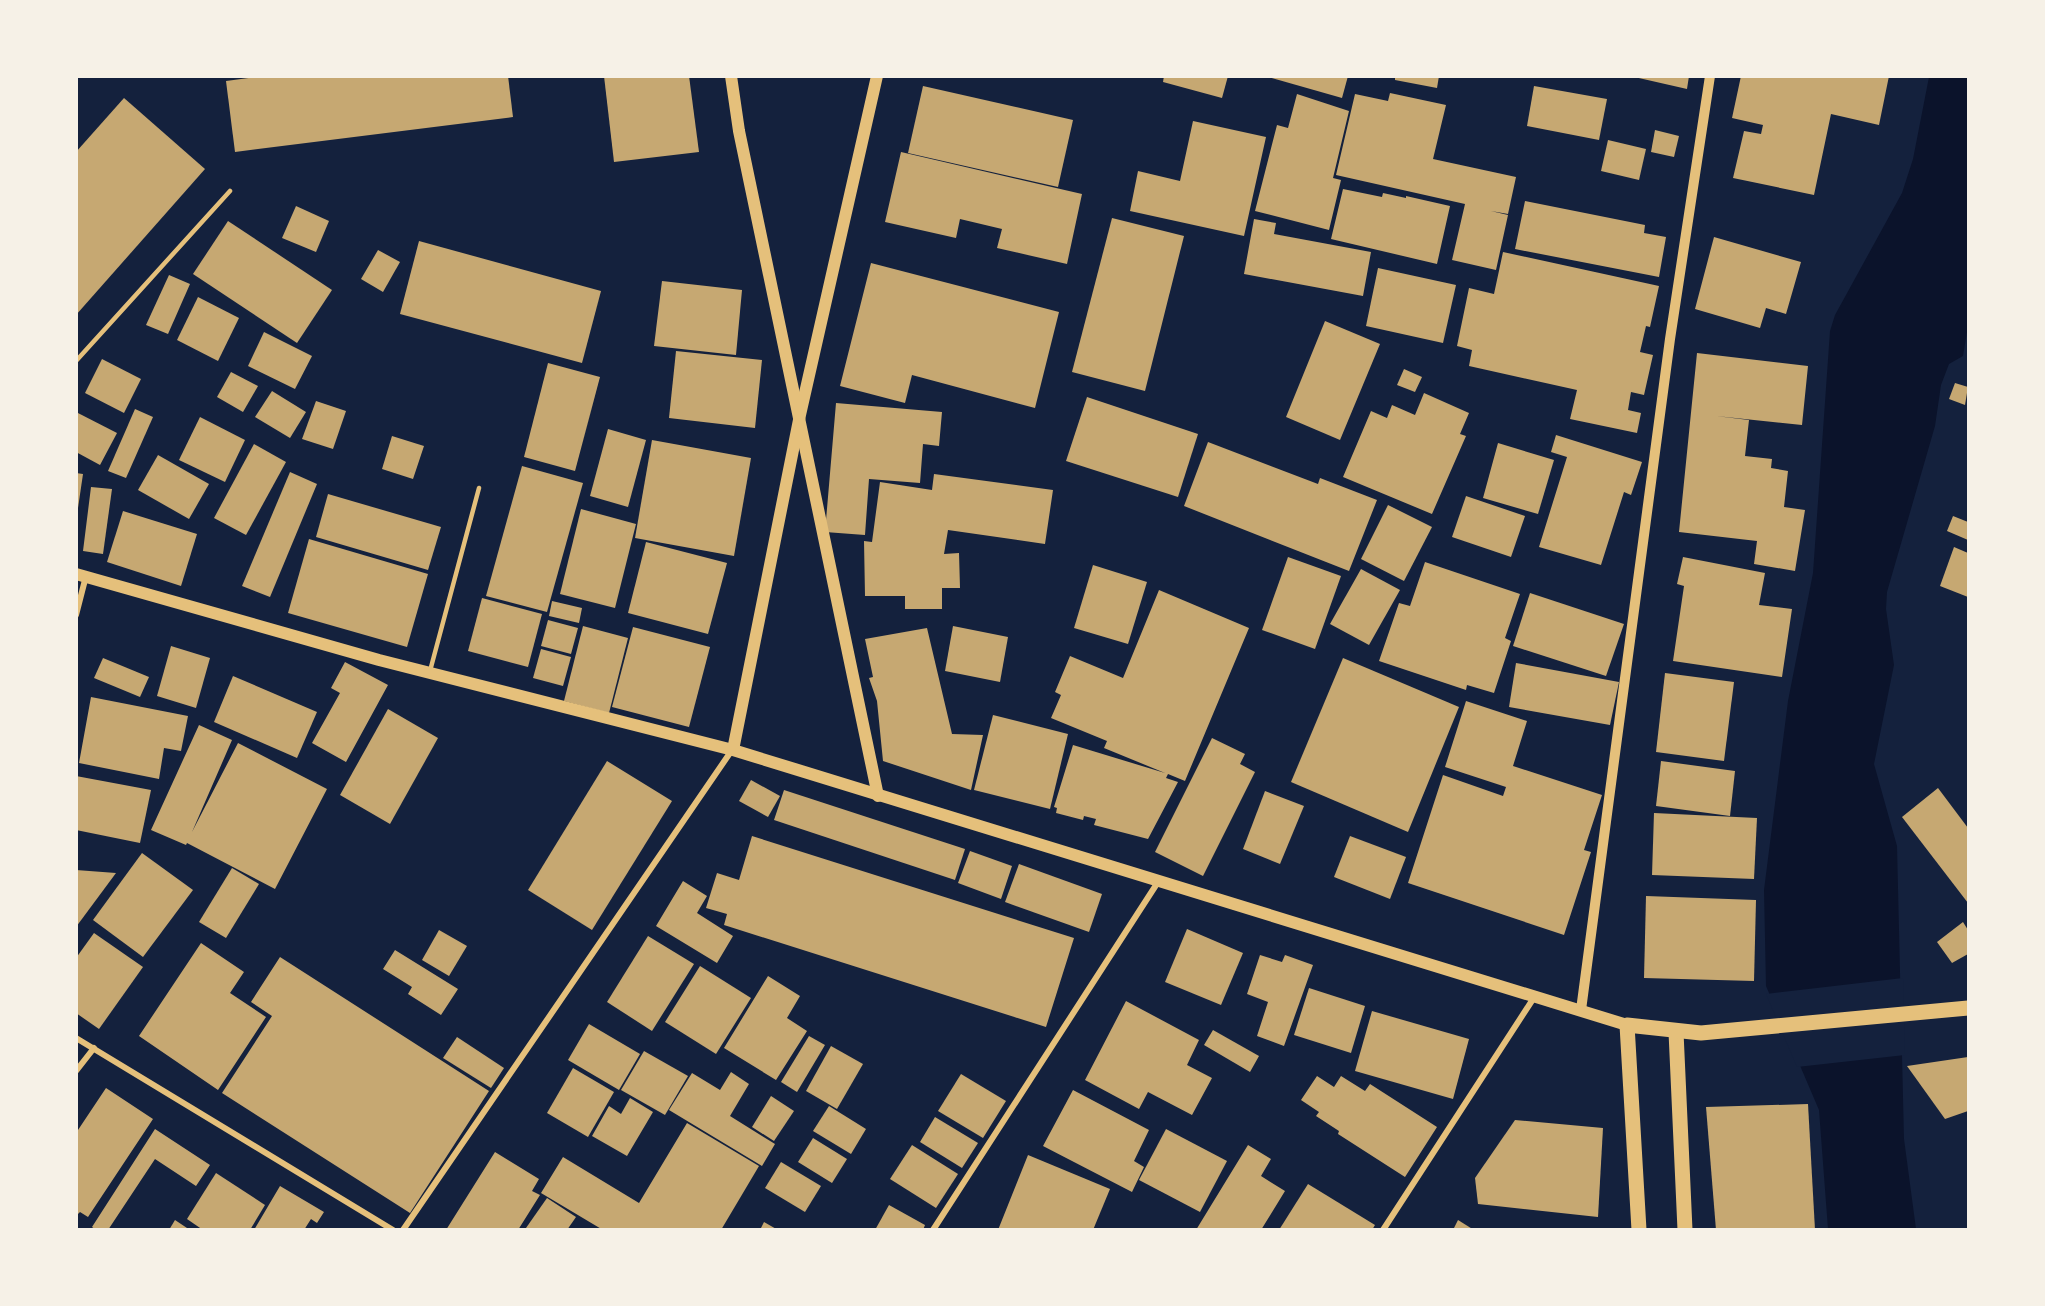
<svg xmlns="http://www.w3.org/2000/svg" width="2045" height="1306" font-family="'IBM Plex Sans',sans-serif">
<style>
.water{fill:#0b132b}
.pier{fill:#14213d}
.building{fill:#c6a872}
.lines{fill:none;stroke-linecap:round;stroke-linejoin:round}
.service{stroke:#e5c07b;stroke-width:4.5}
.minor{stroke:#e5c07b;stroke-width:6}
.tertiary{stroke:#e5c07b;stroke-width:10}
.secondary{stroke:#e5c07b;stroke-width:12}
.primary{stroke:#e5c07b;stroke-width:15}
</style>
<rect width="100%" height="100%" fill="#14213d"/>
<!-- water -->
<path class="water" d="M1929,77H1968V326L1963,356L1949,364L1941,385L1935,426L1887,592L1886,609L1894,665L1874,764L1897,846L1904,1139L1916,1229H1828L1819,1110L1766,986L1764,890L1788,701L1813,573L1830,331L1835,315L1902,193L1913,159Z"/>
<!-- pier -->
<path class="pier" d="M1903,978L1905,1055L1797,1067L1766,994Z"/>
<!-- building -->
<g class="building">
<path d="M264,76H508L513,117L235,152L226,81Z"/>
<path d="M604,76H689L699,152L614,162Z"/>
<path d="M1164,76H1228L1222,98L1163,82Z"/>
<path d="M1265,76H1348L1342,98Z"/>
<path d="M1395,76H1439L1437,88L1395,80Z"/>
<path d="M1630,76H1689L1687,89Z"/>
<path d="M1741,76H1889L1879,125L1831,114L1814,195L1733,178L1744,131L1761,134L1763,125L1732,118Z"/>
<path d="M923,86L1073,120L1058,187L908,153Z"/>
<path d="M1534,86L1607,99L1599,140L1527,126Z"/>
<path d="M1390,93L1446,105L1433,159L1516,177L1508,214L1491,211L1508,215L1496,270L1452,260L1465,204L1336,175L1355,94L1388,101Z"/>
<path d="M1297,94L1349,111L1333,178L1341,180L1329,230L1255,211L1277,125L1288,128Z"/>
<path d="M124,98L205,169L76,315V152Z"/>
<path d="M1193,121L1266,137L1244,236L1130,211L1138,171L1180,181Z"/>
<path d="M1655,130L1679,136L1674,157L1651,152Z"/>
<path d="M1608,140L1646,149L1639,180L1601,171Z"/>
<path d="M901,152L1082,194L1067,264L997,248L1002,229L960,219L956,238L885,222Z"/>
<path d="M1343,189L1382,197L1383,193L1406,198V196L1450,206L1437,264L1331,239Z"/>
<path d="M1525,201L1645,225L1644,233L1666,237L1659,277L1515,249Z"/>
<path d="M296,206L329,221L316,252L282,238Z"/>
<path d="M1112,218L1184,236L1145,391L1072,372Z"/>
<path d="M1254,219L1276,223L1274,234L1371,252L1363,296L1244,274Z"/>
<path d="M228,221L332,290L297,343L193,274Z"/>
<path d="M1714,237L1801,262L1786,314L1766,308L1760,328L1695,309Z"/>
<path d="M419,241L601,291L582,363L400,314Z"/>
<path d="M378,250L400,262L383,292L361,279Z"/>
<path d="M1503,252L1659,286L1650,327L1646,326L1640,352L1653,355L1644,395L1631,392L1628,410L1641,413L1637,433L1570,419L1577,390L1469,366L1472,350L1457,346L1469,288L1494,294Z"/>
<path d="M871,263L1059,312L1035,408L912,375L905,403L840,386Z"/>
<path d="M1378,268L1456,285L1443,343L1366,326Z"/>
<path d="M169,275L190,284L168,334L146,325Z"/>
<path d="M662,281L742,290L736,355L654,346Z"/>
<path d="M198,297L239,318L218,361L177,340Z"/>
<path d="M1325,321L1380,344L1340,440L1286,417Z"/>
<path d="M264,332L312,356L295,389L248,366Z"/>
<path d="M676,351L762,360L755,428L669,418Z"/>
<path d="M1697,353L1808,366L1802,425L1716,416L1749,420L1745,456L1772,459L1771,468L1788,471L1784,507L1805,510L1795,571L1754,564L1757,541L1679,532Z"/>
<path d="M102,359L141,379L124,413L85,393Z"/>
<path d="M548,363L600,377L575,471L524,457Z"/>
<path d="M1404,369L1422,377L1415,392L1397,385Z"/>
<path d="M231,372L258,386L243,412L217,397Z"/>
<path d="M1955,383L1968,387L1965,405L1949,399Z"/>
<path d="M272,391L306,412L290,438L255,417Z"/>
<path d="M1424,393L1469,413L1460,434L1466,436L1432,514L1343,477L1371,411L1387,418L1392,405L1415,415Z"/>
<path d="M1087,397L1198,434L1178,497L1066,461Z"/>
<path d="M316,401L346,411L333,449L302,439Z"/>
<path d="M836,403L942,412L939,446L923,444L920,483L869,479L865,535L825,532Z"/>
<path d="M135,409L153,417L126,478L108,471Z"/>
<path d="M76,412L117,433L100,465L76,452Z"/>
<path d="M200,417L245,440L225,482L179,460Z"/>
<path d="M608,429L646,440L628,507L590,496Z"/>
<path d="M1556,435L1642,462L1631,495L1624,492L1601,565L1539,547L1567,457L1551,452Z"/>
<path d="M392,436L424,446L413,479L382,469Z"/>
<path d="M652,440L751,458L734,556L635,538Z"/>
<path d="M1208,442L1318,484L1320,478L1377,500L1349,571L1184,506Z"/>
<path d="M1498,443L1554,460L1538,514L1483,498Z"/>
<path d="M254,444L286,462L246,535L214,518Z"/>
<path d="M158,455L209,484L189,519L138,490Z"/>
<path d="M522,466L583,483L547,612L486,596Z"/>
<path d="M290,472L317,484L270,597L242,586Z"/>
<path d="M76,473L83,474L78,508H76Z"/>
<path d="M934,474L1053,490L1045,544L948,530L944,554L959,553L960,588H942V609H905V596H865L864,541L872,542L880,482L932,490Z"/>
<path d="M91,487L112,489L103,554L83,551Z"/>
<path d="M328,494L441,527L428,570L316,537Z"/>
<path d="M1466,496L1525,516L1511,557L1452,537Z"/>
<path d="M1388,505L1432,527L1404,581L1361,559Z"/>
<path d="M581,509L636,524L615,608L560,594Z"/>
<path d="M123,511L197,534L181,586L107,562Z"/>
<path d="M1953,516L1968,522V540L1947,531Z"/>
<path d="M309,539L428,574L407,647L288,613Z"/>
<path d="M646,542L727,563L708,634L628,613Z"/>
<path d="M1954,547L1968,553V597L1940,586Z"/>
<path d="M1288,557L1341,576L1315,649L1262,630Z"/>
<path d="M1683,557L1765,573L1759,605L1792,609L1782,677L1673,661L1684,586L1677,584Z"/>
<path d="M1425,562L1520,594L1505,638L1511,641L1494,693L1467,685L1466,690L1379,661L1399,603L1410,606Z"/>
<path d="M1093,565L1147,582L1128,644L1074,628Z"/>
<path d="M1361,569L1400,590L1369,645L1330,624Z"/>
<path d="M1159,590L1249,628L1185,781L1168,774L1166,778L1178,782L1148,839L1094,825L1096,819L1084,816L1083,820L1056,813L1057,808L1054,807L1073,745L1165,773L1104,748L1107,741L1051,718L1061,695L1055,692L1070,656L1123,678Z"/>
<path d="M1530,593L1624,624L1606,676L1513,646Z"/>
<path d="M482,598L542,614L528,667L468,651Z"/>
<path d="M552,601L582,608L579,623L549,616Z"/>
<path d="M548,620L578,628L571,654L541,646Z"/>
<path d="M583,626L628,638L609,713L564,701Z"/>
<path d="M953,626L1008,637L1000,682L945,671Z"/>
<path d="M633,627L710,647L689,727L612,707Z"/>
<path d="M927,628L952,734L983,735L971,790L883,761L877,701L869,678L873,677L865,639Z"/>
<path d="M171,646L210,658L196,708L157,696Z"/>
<path d="M541,649L571,657L563,686L533,678Z"/>
<path d="M103,658L149,677L140,697L94,678Z"/>
<path d="M1343,658L1459,707L1408,832L1291,782Z"/>
<path d="M345,662L388,685L346,762L312,743L340,693L331,688Z"/>
<path d="M1516,663L1619,682L1610,725L1509,707Z"/>
<path d="M1665,673L1734,682L1724,761L1656,752Z"/>
<path d="M233,676L317,712L297,758L214,722Z"/>
<path d="M91,697L188,716L181,751L164,748L159,779L79,763Z"/>
<path d="M1466,701L1527,721L1513,766L1602,795L1584,850L1591,852L1564,935L1408,883L1443,775L1503,796L1506,787L1445,767Z"/>
<path d="M388,709L438,738L390,824L340,795Z"/>
<path d="M993,715L1068,734L1050,809L974,790Z"/>
<path d="M199,725L232,740L192,832L238,743L327,789L275,889L187,843L186,845L151,830Z"/>
<path d="M1212,738L1245,754L1240,764L1255,772L1203,876L1155,852Z"/>
<path d="M607,761L672,801L592,930L528,890Z"/>
<path d="M1661,761L1735,771L1730,816L1656,806Z"/>
<path d="M76,776L151,790L140,843L76,830Z"/>
<path d="M751,780L780,796L768,817L739,801Z"/>
<path d="M1938,788L1968,828V903L1902,817Z"/>
<path d="M784,790L965,849L955,880L774,820Z"/>
<path d="M1265,791L1304,806L1280,864L1243,849Z"/>
<path d="M1654,813L1757,818L1754,879L1652,875Z"/>
<path d="M752,836L1074,938L1046,1027L724,925L727,914L706,908L717,873L739,880Z"/>
<path d="M1350,836L1406,857L1390,899L1334,877Z"/>
<path d="M970,851L1012,866L1001,899L958,883Z"/>
<path d="M142,853L193,890L143,957L93,920Z"/>
<path d="M1019,864L1102,894L1089,932L1005,902Z"/>
<path d="M232,868L259,884L226,938L199,922Z"/>
<path d="M76,870L116,873L76,927Z"/>
<path d="M683,881L707,896L697,913L733,936L717,963L656,926Z"/>
<path d="M1646,896L1756,900L1754,981L1644,978Z"/>
<path d="M1963,922L1968,930V954L1952,963L1937,942Z"/>
<path d="M1187,929L1243,953L1221,1005L1165,982Z"/>
<path d="M439,930L467,946L449,976L422,960Z"/>
<path d="M94,933L143,967L99,1029L76,1013V958Z"/>
<path d="M648,936L694,964L652,1031L607,1002Z"/>
<path d="M201,943L244,972L230,993L266,1017L218,1090L139,1036Z"/>
<path d="M395,950L458,989L441,1015L408,994L412,987L383,969Z"/>
<path d="M1260,955L1282,962L1285,955L1313,965L1284,1046L1257,1036L1268,1002L1247,994Z"/>
<path d="M280,957L489,1091L410,1213L222,1093L272,1016L251,1002Z"/>
<path d="M700,966L751,998L716,1054L665,1022Z"/>
<path d="M768,976L800,996L787,1018L807,1031L776,1080L724,1048Z"/>
<path d="M1309,988L1365,1006L1351,1053L1294,1035Z"/>
<path d="M1126,1001L1199,1040L1187,1065L1212,1078L1192,1115L1148,1092L1139,1109L1085,1080Z"/>
<path d="M1372,1011L1469,1039L1453,1099L1355,1071Z"/>
<path d="M589,1024L640,1054L619,1090L568,1060Z"/>
<path d="M1213,1030L1259,1056L1250,1072L1204,1045Z"/>
<path d="M809,1036L825,1045L797,1092L781,1082Z"/>
<path d="M457,1037L504,1068L491,1088L443,1058Z"/>
<path d="M831,1046L863,1064L837,1109L806,1091Z"/>
<path d="M644,1051L688,1076L665,1115L621,1090Z"/>
<path d="M1968,1057V1111L1945,1119L1907,1066Z"/>
<path d="M573,1068L614,1092L588,1137L547,1113Z"/>
<path d="M731,1072L749,1084L730,1116L775,1144L762,1166L669,1110L692,1073L720,1090Z"/>
<path d="M961,1074L1006,1101L983,1138L938,1111Z"/>
<path d="M1317,1076L1334,1087L1341,1076L1365,1091L1370,1084L1437,1127L1405,1177L1338,1134L1339,1131L1316,1116L1319,1112L1301,1100Z"/>
<path d="M106,1088L153,1119L88,1217L80,1212L76,1216V1133Z"/>
<path d="M1073,1090L1149,1130L1134,1161L1144,1167L1132,1192L1043,1146Z"/>
<path d="M771,1096L794,1111L774,1141L752,1127Z"/>
<path d="M630,1098L653,1112L627,1156L592,1136L609,1106L621,1114Z"/>
<path d="M1808,1104L1815,1230H1716L1706,1107Z"/>
<path d="M829,1106L866,1129L851,1154L813,1131Z"/>
<path d="M935,1117L978,1143L962,1168L920,1142Z"/>
<path d="M1515,1120L1603,1128L1598,1217L1478,1204L1475,1178Z"/>
<path d="M687,1123L759,1166L721,1230H603L541,1193L563,1157L639,1203Z"/>
<path d="M155,1129L210,1165L196,1186L155,1159L108,1230H96L92,1227Z"/>
<path d="M1166,1129L1227,1161L1200,1212L1139,1180Z"/>
<path d="M813,1138L847,1159L832,1183L798,1162Z"/>
<path d="M912,1145L958,1174L936,1208L890,1179Z"/>
<path d="M1248,1145L1271,1159L1261,1176L1285,1191L1261,1230H1196Z"/>
<path d="M495,1152L539,1179L532,1191L540,1195L518,1230H446Z"/>
<path d="M1028,1155L1110,1189L1093,1230H998Z"/>
<path d="M781,1162L821,1186L805,1212L765,1188Z"/>
<path d="M216,1173L265,1205L250,1230H203L187,1219Z"/>
<path d="M1308,1184L1375,1225L1372,1230H1279Z"/>
<path d="M280,1186L324,1212L317,1223L311,1219L304,1230H254Z"/>
<path d="M547,1198L576,1217L567,1230L526,1228Z"/>
<path d="M889,1205L925,1225L923,1230H875Z"/>
<path d="M175,1220L190,1230H169Z"/>
<path d="M1458,1220L1474,1230H1453Z"/>
<path d="M764,1222L778,1230H760Z"/>
</g>
<g class="lines">
<!-- service -->
<g class="service">
<path d="M76,361L230,191"/>
<path d="M430,671L479,488"/>
</g>
<!-- minor -->
<g class="minor">
<path d="M76,615L86,576"/>
<path d="M76,1038L393,1230"/>
<path d="M76,1071L94,1048"/>
<path d="M403,1230L732,750"/>
<path d="M933,1230L1158,882"/>
<path d="M1383,1230L1535,996"/>
</g>
<!-- tertiary -->
<path class="tertiary" d="M1581,1010L1670,339L1710,76"/>
<!-- secondary -->
<g class="secondary">
<path d="M731,76L739,131L878,796"/>
<path d="M76,574L379,660L733,750L1627,1025"/>
<path d="M733,750L800,415L877,76"/>
</g>
<!-- primary -->
<g class="primary">
<path d="M1676,1032L1685,1230"/>
<path d="M1639,1230L1627,1025L1701,1033L1968,1008"/>
</g>
</g>
<!-- border -->
<rect width="2045" height="1306" fill="none" stroke="#f6f1e7" stroke-width="156"/>
</svg>
